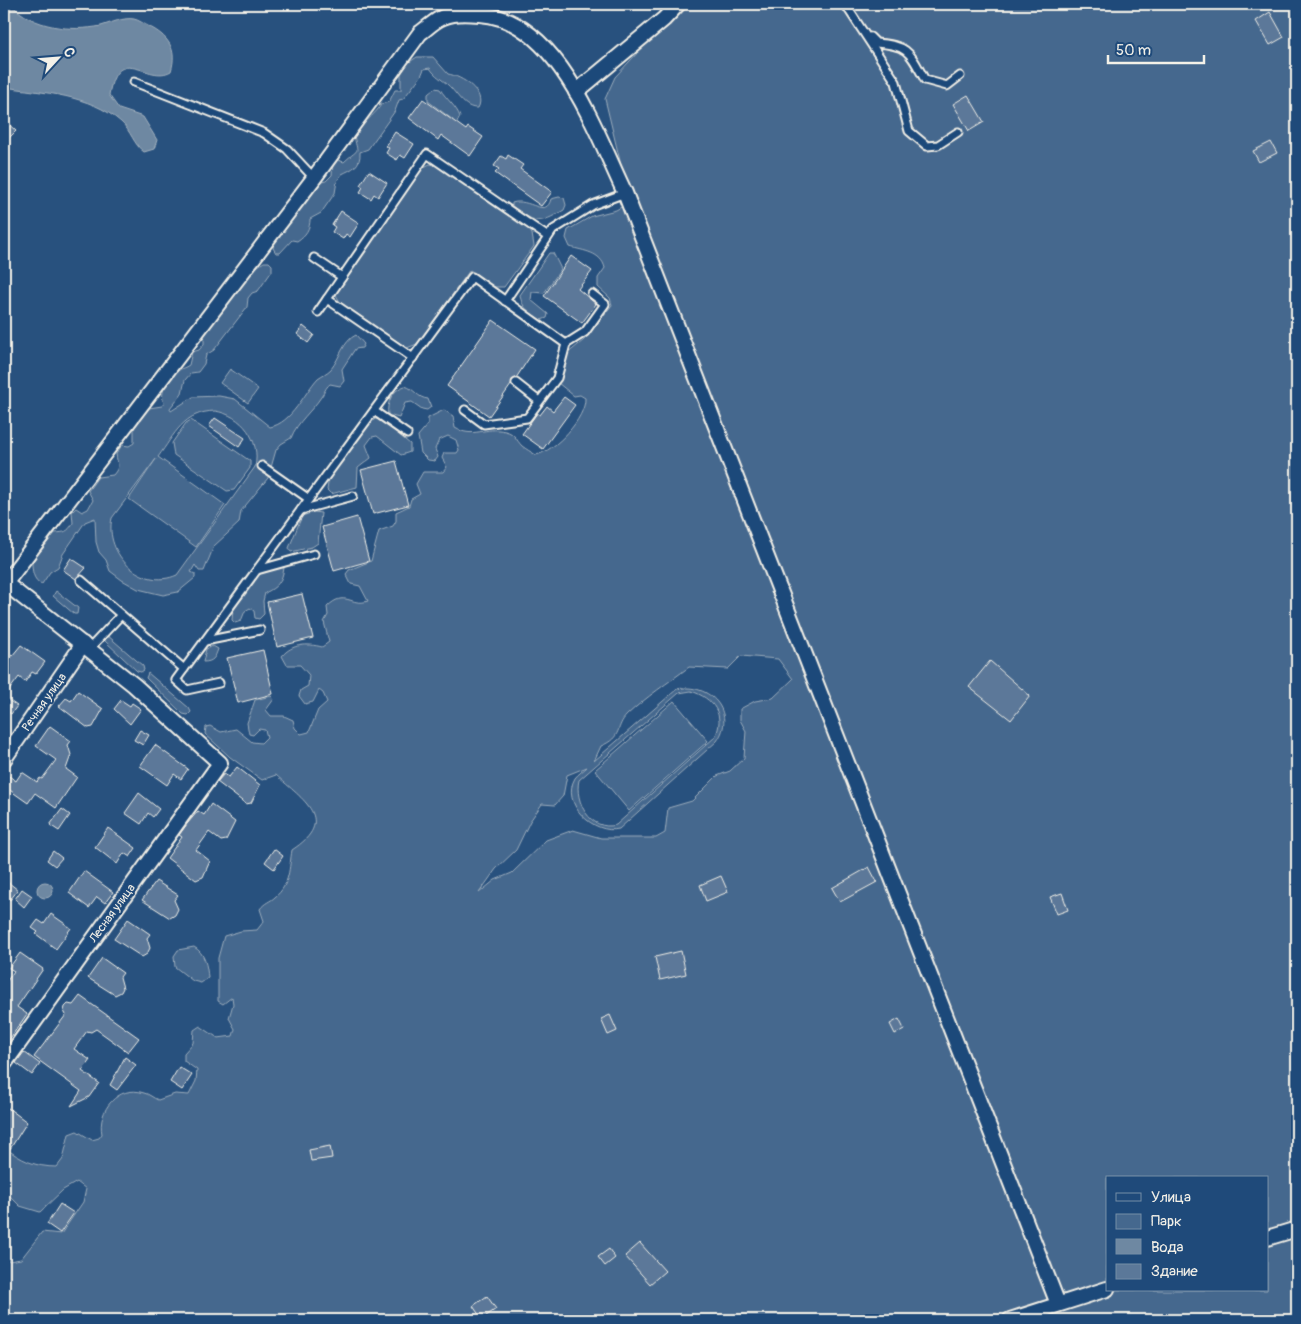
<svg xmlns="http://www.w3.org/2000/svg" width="1301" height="1324" font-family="Pangolin,sans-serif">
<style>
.green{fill:#45688e;stroke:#9cacbb;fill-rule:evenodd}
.water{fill:#6e88a2;stroke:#a4b2be}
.building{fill:#5b7899;stroke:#f4f1e8}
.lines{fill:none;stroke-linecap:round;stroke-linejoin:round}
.service-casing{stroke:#f4f1e8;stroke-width:11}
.minor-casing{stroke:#f4f1e8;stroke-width:18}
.service{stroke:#1f4a7a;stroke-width:7}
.minor{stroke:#1f4a7a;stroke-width:14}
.labels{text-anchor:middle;stroke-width:4;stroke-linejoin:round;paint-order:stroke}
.street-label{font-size:12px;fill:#f4f1e8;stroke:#1f4a7a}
</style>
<rect width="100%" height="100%" fill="#28517e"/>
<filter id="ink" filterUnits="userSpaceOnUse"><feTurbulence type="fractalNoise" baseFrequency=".02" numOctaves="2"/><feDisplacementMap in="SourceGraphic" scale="10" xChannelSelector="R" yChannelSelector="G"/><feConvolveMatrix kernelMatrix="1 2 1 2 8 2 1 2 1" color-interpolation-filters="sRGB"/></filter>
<g filter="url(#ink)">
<!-- green -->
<g class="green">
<path d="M683,4H1297V1320H4V1252L9,1261L21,1259L42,1232L61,1234L83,1202L86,1189L77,1182L63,1190L40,1212L20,1206L4,1190V1147C21,1160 35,1167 57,1167L63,1159L69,1134L77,1131L92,1140L99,1138L102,1134C97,1111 118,1084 144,1093C149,1094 153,1098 158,1100L175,1094L189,1095L196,1081L197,1070L184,1061V1053L193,1043L194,1030L200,1026L218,1038L233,1036L235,1029L229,1018L233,1004L232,997L223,1004L218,1001V958L224,936L241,931L257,930L264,921L260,909C265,902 270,902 275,897C290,885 289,868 292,850C338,820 303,800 276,775L262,780L230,757L205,734L206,727L210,726L221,732L236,729L252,742L261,743L267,737L265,730L259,729L253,735L249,734L247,723L255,700L271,696L274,699L266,710L271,716H284L293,720L295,728L301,734L309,732L318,710L327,702L323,693L319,690L313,702L305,704L299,696L301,690L308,686L309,675L300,665H287L282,656C292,644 307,643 322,647L329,642L324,622L328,615L327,607C345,589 351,607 368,601L360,586L351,584L346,574L349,570L371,561L379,531L393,526L396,521V512L409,506L411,499L420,494L416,484L423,472H443L447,467L442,458L444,453H457L459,450L456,440L448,436L439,440L435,449L438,457L435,461L428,460L421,453L418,436L428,424V418L444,410L453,416L455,428C474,439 485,426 505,431C515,433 516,440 522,446C526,449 531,452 536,455C555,451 586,418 585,398L580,395L574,396L558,383L567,354L584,340L612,305L610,298L598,287V278L605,268C601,252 584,251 570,247L566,238L568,230L592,216L616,210L630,202L605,99L615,77ZM741,656L778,659L793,679L773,698L755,701L740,709V720L746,731L744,758L730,771L717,776L692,801L668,808L665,833L656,838H601L573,830L546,840L512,873L495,880L479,893L496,869L516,850L530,821L542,804L555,805L563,796L567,775L587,767C584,770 578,774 575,778C560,804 594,835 619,829L717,741C737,713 710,682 677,689L594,761L601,746C623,737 615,727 627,715C646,697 669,682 689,667L728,669ZM691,691C713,698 726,715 715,737L616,825C590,832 574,801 579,780L679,693ZM1107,1178H1267V1290H1107Z"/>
<path d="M417,57H433L448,74C461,76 487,92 478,108C464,109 457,93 448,85C442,79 435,76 430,68L424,69L421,76L403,99L399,100L395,111L368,149L360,152C361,166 352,169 342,174L337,181L335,193L321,213L310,219C310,229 306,235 297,241L292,240L280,253H276L273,248L275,239L317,183L326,181L332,175L333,164L338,160L344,162C362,145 357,157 354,134C360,126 380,110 381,104L389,102L395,90H401V74L408,63Z"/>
<path d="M435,88L440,89C446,99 457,107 460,117L452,132L446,138L443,136L453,120L428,101V94Z"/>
<path d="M430,164L437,165L528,228L532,234L534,246L504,287H494L470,270L417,344L407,348L340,302L336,295L420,169Z"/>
<path d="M559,197L564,198L566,205L564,210C538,225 537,224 512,206V203C529,197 546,219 551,199Z"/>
<path d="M549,253H553L561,269L544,293L532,292L531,300L548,314L547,318L541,320C530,312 522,309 520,295Z"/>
<path d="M264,262H269L272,265V271L258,291L252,293L248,298L247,307L214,350L206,355L204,364L198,372L191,373L185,380L182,393L170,408L171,411L193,397L219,396L235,399L270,427C292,423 304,393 318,378C322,375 327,373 331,369C340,358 343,341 356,335L364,344L362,348L355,349L342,369L344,381L340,386L330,384C325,388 325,392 321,397C312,411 297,422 291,438L281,444L276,450L268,478L241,511L239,523L214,546L204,571H199L195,565L191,572L195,574V578L178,592L163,595L138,589L122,580L110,571L106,560L99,552L96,542L95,518L85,522L63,554L58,567L50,572L42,584C33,581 32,570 32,562L55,533C65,532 67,533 73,523L72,512L76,508L82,512L88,509L93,500L88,491L98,477L113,475C121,466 117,464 116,454L122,445L129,446L134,443V428L149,408L162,406L164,403C159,392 168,378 178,371C181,368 185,368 189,365L192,352L199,350L204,344V335L255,268ZM215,411C242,415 261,440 255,467L177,575C142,591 104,554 112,518L156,459L129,499L196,547L225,505L158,457C175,434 183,412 215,411Z"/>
<path d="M230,369L258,389L248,403L220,383Z"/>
<path d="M405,386C415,389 417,398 428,399L431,407L427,410L422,409L412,402L405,403L399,418L388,415C386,403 393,389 405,386Z"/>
<path d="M376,419L381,420L410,444V452L401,455L377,436L372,437L366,445L371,458L358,468L357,487L331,494L327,490L329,477L371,420Z"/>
<path d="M191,420L250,461V468L234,490L227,491L174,455L172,443L186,423Z"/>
<path d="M314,512L321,513L318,543L312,547L291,552L289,548L302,516Z"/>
<path d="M280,567L284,568C282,582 277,587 265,593L263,601L264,614L259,619L255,618L254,611L250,608L245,611L241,621L235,623L232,620L233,609L258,574Z"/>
<path d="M56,591L78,608L77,614H74L53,596Z"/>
<path d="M107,635L143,666L144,670L141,672L137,671L105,641Z"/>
<path d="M213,646L218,649C215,658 213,662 203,662L206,649Z"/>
<path d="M148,673L189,708L191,712L188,715L183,714L146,678Z"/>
<path d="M674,701L708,741L629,811L595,770Z"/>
<path d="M194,947C205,953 207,966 208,978L201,983L193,981L175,967L174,956L178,950Z"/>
</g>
<!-- water -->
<g class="water">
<path d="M4,4H11C32,28 72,32 101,26C111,23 124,17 134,19C139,20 144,24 148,26C168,36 178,49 171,71C148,85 118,41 109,95L119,109L143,117L157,140L154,149L144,152C134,145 131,131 121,122C89,94 43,93 4,87Z"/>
<circle cx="45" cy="890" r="8"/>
</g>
<!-- building -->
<g class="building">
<path d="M1270,12L1284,37L1270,45L1256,21Z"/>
<path d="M968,95L984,122L969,131L953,104Z"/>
<path d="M423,99L466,130L468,127L483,137L470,156L441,135L438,140L409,118Z"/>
<path d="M4,120L16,131L4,143Z"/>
<path d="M395,132L414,144L405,158L400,155L397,160L386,153L389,148L386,146Z"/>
<path d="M1271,142L1277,153L1259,162L1253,151Z"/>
<path d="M508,155L523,165L520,169L552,192L541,206L495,173L499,169L494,166L501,156L506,159Z"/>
<path d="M369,171L387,183L378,197L374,194L371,199L360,192L363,187L360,185Z"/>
<path d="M341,211L359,223L350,237L346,234L343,239L332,232L335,227L332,225Z"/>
<path d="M571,256L592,271L578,289L596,304L582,323L544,296Z"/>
<path d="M493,320L535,349L516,378L512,380L511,385L489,416L447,386Z"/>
<path d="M303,326L314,335L308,343L297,334Z"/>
<path d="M564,397L575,405L543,449L522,434L537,413L540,415L547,406L553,411Z"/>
<path d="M215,418L245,438L239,447L209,426Z"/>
<path d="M396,461L408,505L373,514L361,470Z"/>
<path d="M357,517L369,561L334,571L322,527Z"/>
<path d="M71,558L86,568L76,579L63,570Z"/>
<path d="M302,594L313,638L277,647L267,602Z"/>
<path d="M21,645L45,662L36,674L32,672L25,682L19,677L4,697L17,706L11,714L4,709V650L12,656Z"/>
<path d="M263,650L273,694L238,703L227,658Z"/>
<path d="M990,661L1030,696L1011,720L969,687Z"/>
<path d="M78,691L103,709L93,727L88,728L59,706L66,698L71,701Z"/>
<path d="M121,700L130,706L132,703L141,709L130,724L114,709Z"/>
<path d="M50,726L71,741L68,745L71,755L66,769L77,777L56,808L35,793L28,803L4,786L9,776L16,781L22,772L37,782L40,778L42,779L56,760L36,746Z"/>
<path d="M140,730L149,735L143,745L134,740Z"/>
<path d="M155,745L188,769L181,779L174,774L167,785L140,766Z"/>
<path d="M237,767L260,785L251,803L246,804L217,782L224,774L229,777Z"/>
<path d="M139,793L159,809L153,817L148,813L141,824L125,813Z"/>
<path d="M211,804L235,822L226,840L221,841L209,832L196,850L210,861L203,877L196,880L167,858L182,837L179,835L187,824L198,811L204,815Z"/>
<path d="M62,809L70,815L59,831L50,825Z"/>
<path d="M108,828L136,848L130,857L124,853L117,864L95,847Z"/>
<path d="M274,849L283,856L274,869L265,862Z"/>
<path d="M53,851L62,858L55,866L47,860Z"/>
<path d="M869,867L877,882L840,902L832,888Z"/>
<path d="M84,871L113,892L105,903L97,897L89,908L69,893Z"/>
<path d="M721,876L728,892L706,901L700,885Z"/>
<path d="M4,879L18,890L10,900L4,895Z"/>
<path d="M156,881L178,895L174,900L178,909L175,915L170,918L142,900Z"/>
<path d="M22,889L32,896L24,907L15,899Z"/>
<path d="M1062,893L1068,910L1057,914L1050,897Z"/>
<path d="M51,914L71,928L56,949L36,934L38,932L32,928L38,920L44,924Z"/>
<path d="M128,919L150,934L147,938L150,948L147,954L142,957L114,939Z"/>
<path d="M681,951L686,974L660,980L655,957Z"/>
<path d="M20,953L43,969L17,1007L27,1014L4,1047V985L14,971L9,968Z"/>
<path d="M102,958L123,973L120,977L123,988L121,992L115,995L88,978Z"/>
<path d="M80,996L139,1038L128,1052L96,1029L91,1032L87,1031L74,1049L90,1060L82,1071L99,1083L89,1097L71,1106L81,1091L34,1057L66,1015L64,1011L65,1007L68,1004L73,1005Z"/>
<path d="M610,1015L617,1031L608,1035L601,1019Z"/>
<path d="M899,1019L904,1029L895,1034L890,1024Z"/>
<path d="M24,1052L40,1064L32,1075L16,1063Z"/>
<path d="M125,1057L136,1065L117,1090L110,1085Z"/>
<path d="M179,1067L192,1075L182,1090L170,1082Z"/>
<path d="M4,1105L27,1122L10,1149L4,1145Z"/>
<path d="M330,1146L332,1158L311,1161L309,1150Z"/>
<path d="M60,1204L74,1213L60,1233L47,1224Z"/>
<path d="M640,1243L665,1271L650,1284L625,1256Z"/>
<path d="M609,1249L615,1258L605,1266L598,1257Z"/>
<path d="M487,1296L496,1309L482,1319L473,1306Z"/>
</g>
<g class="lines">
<defs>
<g id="service">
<path d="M845,4L896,82L909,131L927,146L938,145L958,132"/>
<path d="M870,37L876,43C909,45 910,53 925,80L947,86L960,76"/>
<path d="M134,82L264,133L287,149L314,178"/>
<path d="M314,258L342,277"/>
<path d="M505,301L553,230L593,205L625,193"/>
<path d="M318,312L327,299"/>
<path d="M413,358L327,299L427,154L548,237"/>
<path d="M516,383L539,401"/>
<path d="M465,410L484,424L527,418L557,378L566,344"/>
<path d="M374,411L407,434"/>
<path d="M262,466L309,499"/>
<path d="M301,510L353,496"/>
<path d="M257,570L314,554"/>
<path d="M81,580L184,669"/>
<path d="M205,641L260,630"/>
<path d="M89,649L121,615"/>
<path d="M219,683L187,690L176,680L472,277L566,344L585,332L605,304L592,294"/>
</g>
<g id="minor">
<path d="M576,92L664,19L678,4"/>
<path d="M4,585L314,178L420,33C426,29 432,23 439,19C451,12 466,13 480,14C558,19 596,133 625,193L1058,1304"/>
<path d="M4,759L83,644"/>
<path d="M4,1064L220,763L134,685L5,583"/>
<path d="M1267,1238L1297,1229"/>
<path d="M1010,1320L1107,1289"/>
</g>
</defs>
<!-- service casing -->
<use href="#service" class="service-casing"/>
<!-- minor casing -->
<use href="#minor" class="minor-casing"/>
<!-- service -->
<use href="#service" class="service"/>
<!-- minor -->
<use href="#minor" class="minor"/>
</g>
</g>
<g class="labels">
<!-- street labels -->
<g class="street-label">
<text transform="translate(44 702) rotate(-55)" y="4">Речная улица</text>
<text transform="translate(112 913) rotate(-54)" y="4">Лесная улица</text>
</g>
</g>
<!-- margin -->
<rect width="1301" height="1324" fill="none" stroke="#1f4a7a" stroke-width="20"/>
<rect x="10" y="10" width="1281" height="1304" fill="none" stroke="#f4f1e8" stroke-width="2" filter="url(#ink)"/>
<!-- legend -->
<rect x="1106" y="1176" width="162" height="115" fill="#1f4a7a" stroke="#748da6"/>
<rect x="1116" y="1193" width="25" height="8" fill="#1f4a7a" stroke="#748da6"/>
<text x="1151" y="1202" font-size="15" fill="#f4f1e8">Улица</text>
<rect x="1116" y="1214" width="25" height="15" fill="#45688e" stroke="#748da6"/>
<text x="1151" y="1226" font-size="15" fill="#f4f1e8">Парк</text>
<rect x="1116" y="1239" width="25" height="15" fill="#6e88a2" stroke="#748da6"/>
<text x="1151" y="1252" font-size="15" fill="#f4f1e8">Вода</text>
<rect x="1116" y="1264" width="25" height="15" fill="#5b7899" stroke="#748da6"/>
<text x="1151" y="1276" font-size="15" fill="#f4f1e8">Здание</text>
<!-- north arrow -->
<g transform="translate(58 58) rotate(64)" stroke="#1f4a7a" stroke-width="4" paint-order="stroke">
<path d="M0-4L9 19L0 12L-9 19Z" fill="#f4f1e8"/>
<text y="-8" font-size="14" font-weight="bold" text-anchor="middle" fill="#f4f1e8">С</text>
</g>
<!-- scale -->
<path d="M1108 55v8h96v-8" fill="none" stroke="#f4f1e8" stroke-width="2.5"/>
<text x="1116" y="55" font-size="15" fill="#f4f1e8" stroke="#1f4a7a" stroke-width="4" paint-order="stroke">50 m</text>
</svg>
